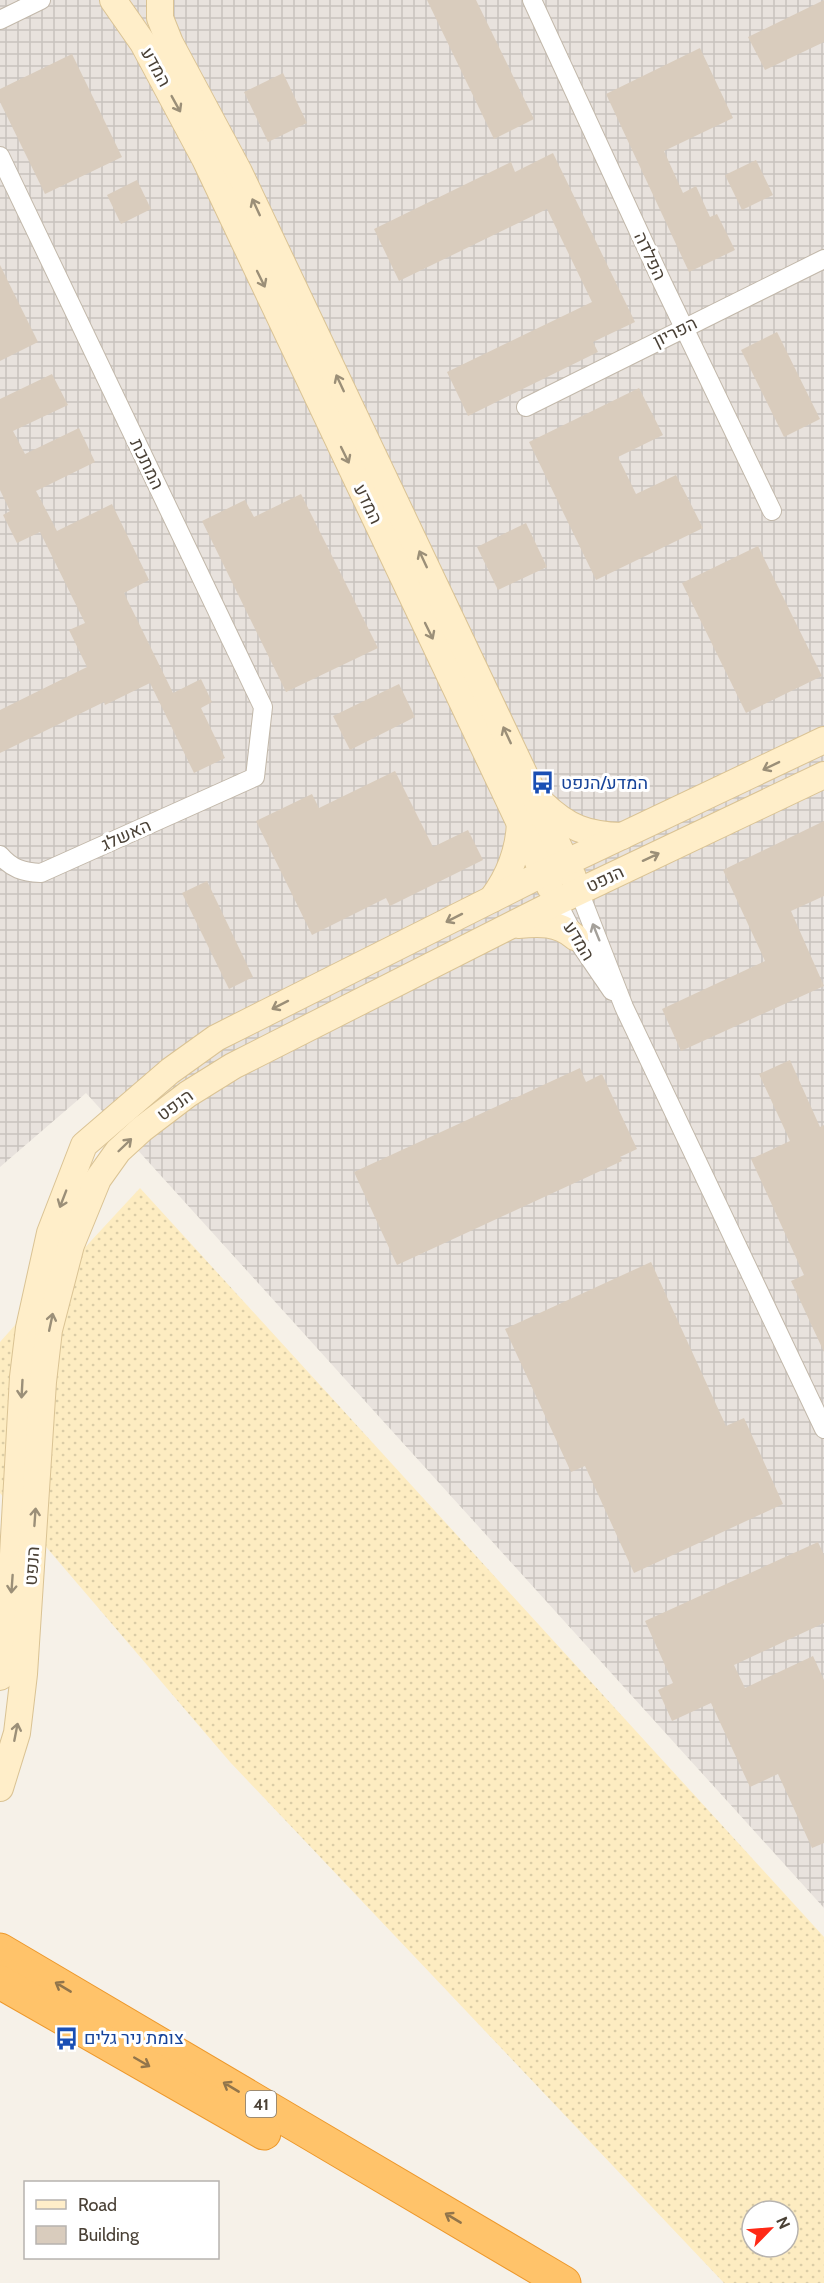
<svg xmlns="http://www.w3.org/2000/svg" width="824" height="2283" font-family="Cabin,Heebo,sans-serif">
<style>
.industrial{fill:url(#industrial-grid)}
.sand{fill:url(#sand-dots);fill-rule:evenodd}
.building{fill:#d9ccbd}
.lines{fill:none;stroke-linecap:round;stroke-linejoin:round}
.street-casing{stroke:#c2b8aa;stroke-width:20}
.secondary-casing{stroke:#dac394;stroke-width:28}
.highway-casing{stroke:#ed982b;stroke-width:35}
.street{stroke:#fff;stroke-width:18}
.secondary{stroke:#ffeec9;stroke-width:26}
.highway{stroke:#ffc36a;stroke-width:33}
.oneway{stroke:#9b8f78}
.oneway2{stroke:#a4a09a}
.oneway3{stroke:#92754b}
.labels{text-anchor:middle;stroke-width:6;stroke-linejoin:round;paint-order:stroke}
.shield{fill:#fff;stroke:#807a72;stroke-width:1.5}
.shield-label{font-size:16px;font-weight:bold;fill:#4a4136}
.street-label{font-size:18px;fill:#4a4136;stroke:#fff}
.transit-label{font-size:18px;fill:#164399;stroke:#fff;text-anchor:start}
</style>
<defs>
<pattern id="industrial-grid" width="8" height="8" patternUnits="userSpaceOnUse" patternTransform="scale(1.5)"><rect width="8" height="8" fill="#e8e2dd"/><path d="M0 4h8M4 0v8" fill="none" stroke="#c8c3be"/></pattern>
<pattern id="sand-dots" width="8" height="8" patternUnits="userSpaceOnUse" patternTransform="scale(1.5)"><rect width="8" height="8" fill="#fdecc1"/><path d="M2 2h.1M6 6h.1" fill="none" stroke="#dacca6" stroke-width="1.8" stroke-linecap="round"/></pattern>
</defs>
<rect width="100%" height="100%" fill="#f6f1e8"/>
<!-- industrial -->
<path class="industrial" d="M0,0H824V1908L86,1093L0,1167Z"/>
<!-- sand -->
<path class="sand" d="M140,1188L824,1937V2283H724L230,1762L0,1493V1342L65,1269ZM752,2211H788V2247H752Z"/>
<!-- building -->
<g class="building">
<path d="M427,0H476L534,119L494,139Z"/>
<path d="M824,0V42L765,70L748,37Z"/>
<path d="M700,48L733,118L664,151L683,193L696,186L710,217L717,214L735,250L689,272L606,94Z"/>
<path d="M72,54L122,157L45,194L0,102V89Z"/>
<path d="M283,73L307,123L268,142L244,92Z"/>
<path d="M553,153L635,322L593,342L598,352L468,416L447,372L592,302L547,209L399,281L374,229L511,162L515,172Z"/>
<path d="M756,160L773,195L742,210L725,175Z"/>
<path d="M137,180L151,209L121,224L107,195Z"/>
<path d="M0,265L38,342L0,361Z"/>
<path d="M777,332L820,419L784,437L741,350Z"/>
<path d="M52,374L68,405L13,431L25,454L79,428L95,462L36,491L57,531L112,504L149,580L124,593L173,693L201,679L212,702L201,708L225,758L194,773L150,683L105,705L104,702L0,753V710L87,667L69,630L85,623L40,532L17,543L3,515L10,511L0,490V399Z"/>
<path d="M639,388L663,435L618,457L636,494L676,475L703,528L596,580L529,442Z"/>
<path d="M301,494L378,648L286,692L202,521L245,500L254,517Z"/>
<path d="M526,523L547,567L498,590L477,547Z"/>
<path d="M758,546L822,676L746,713L682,583Z"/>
<path d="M399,684L415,717L350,750L333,716Z"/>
<path d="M395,771L433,847L468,830L483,860L390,906L386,898L312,935L256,821L312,794L319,808Z"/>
<path d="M824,821V896L791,911L824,986L681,1051L662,1009L765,961L723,870Z"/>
<path d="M207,881L253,977L229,989L182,893Z"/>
<path d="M790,1060L820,1127L824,1125V1352L791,1281L804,1275L751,1159L790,1141L759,1074Z"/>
<path d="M580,1068L586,1082L602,1074L637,1149L620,1157L622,1161L397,1265L354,1172Z"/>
<path d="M651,1262L726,1426L744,1418L783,1504L634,1573L585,1466L571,1472L505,1329Z"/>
<path d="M818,1542L824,1555V1623L734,1665L745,1688L813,1656L824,1680V1843L812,1848L778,1774L750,1787L711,1703L672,1721L658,1690L673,1683L645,1621Z"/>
</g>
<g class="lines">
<defs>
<g id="street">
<path d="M532,0L663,284L772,511"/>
<path d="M0,20L41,0"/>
<path d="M0,156L263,707L255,777L41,873C23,872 12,869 0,855"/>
<path d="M526,407L824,259"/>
<path d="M579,891L624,1007L824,1429"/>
<path d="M557,902L575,937L612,991"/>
</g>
<g id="secondary">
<path d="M113,0L143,43L205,159L550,887"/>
<path d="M160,0V18L170,43L239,172L573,877"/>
<path d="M542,803C568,828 587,835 622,836"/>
<path d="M492,899C510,875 519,851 520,822"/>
<path d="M518,925C539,923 558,922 575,937"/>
<path d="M0,1677L11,1590L23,1377L29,1328L50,1233L84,1145L170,1071L216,1038L544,873L824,740"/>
<path d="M0,1788L17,1733L24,1674L43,1382L49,1330L71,1245L98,1179L118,1151L142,1129L188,1094L233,1066L557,902L824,775"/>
</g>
<g id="highway">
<path d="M0,1950L564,2283"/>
<path d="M0,1982L264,2133"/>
</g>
</defs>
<!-- street casing -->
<use href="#street" class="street-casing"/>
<!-- secondary casing -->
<use href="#secondary" class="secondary-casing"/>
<!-- highway casing -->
<use href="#highway" class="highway-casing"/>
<!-- street -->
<use href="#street" class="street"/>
<!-- secondary -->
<use href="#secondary" class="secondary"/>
<!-- highway -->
<use href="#highway" class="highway"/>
</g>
<!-- one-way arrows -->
<defs><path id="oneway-shaft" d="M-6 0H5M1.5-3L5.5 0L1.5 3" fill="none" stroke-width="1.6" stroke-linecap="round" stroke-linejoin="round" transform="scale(1.5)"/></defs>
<g class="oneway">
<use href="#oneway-shaft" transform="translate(176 104) rotate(61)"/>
<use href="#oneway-shaft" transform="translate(256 207) rotate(-115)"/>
<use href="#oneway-shaft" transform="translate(261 279) rotate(64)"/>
<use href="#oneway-shaft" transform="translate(340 383) rotate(-115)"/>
<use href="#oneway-shaft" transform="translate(345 455) rotate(64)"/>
<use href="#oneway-shaft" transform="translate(423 559) rotate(-115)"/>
<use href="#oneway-shaft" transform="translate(429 631) rotate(64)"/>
<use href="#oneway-shaft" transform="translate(507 735) rotate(-115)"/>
<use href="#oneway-shaft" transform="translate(771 766) rotate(154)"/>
<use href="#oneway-shaft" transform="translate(651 857) rotate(-25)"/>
<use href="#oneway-shaft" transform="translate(454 918) rotate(153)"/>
<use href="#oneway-shaft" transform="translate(280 1005) rotate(153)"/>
<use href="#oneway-shaft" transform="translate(125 1145) rotate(-44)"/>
<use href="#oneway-shaft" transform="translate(63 1199) rotate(111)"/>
<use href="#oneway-shaft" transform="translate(51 1322) rotate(-78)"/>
<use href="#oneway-shaft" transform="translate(22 1389) rotate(93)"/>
<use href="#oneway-shaft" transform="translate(35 1517) rotate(-86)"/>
<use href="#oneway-shaft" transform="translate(12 1584) rotate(94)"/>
<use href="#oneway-shaft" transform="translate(16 1732) rotate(-79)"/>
</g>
<use class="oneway2" href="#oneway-shaft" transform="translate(596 932) rotate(-112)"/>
<g class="oneway3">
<use href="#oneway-shaft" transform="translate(63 1987) rotate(-149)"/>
<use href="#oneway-shaft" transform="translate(142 2062) rotate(30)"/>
<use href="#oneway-shaft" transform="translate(231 2087) rotate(-149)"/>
<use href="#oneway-shaft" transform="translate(453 2218) rotate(-149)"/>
</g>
<!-- icons -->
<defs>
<symbol id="bus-bare" viewBox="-9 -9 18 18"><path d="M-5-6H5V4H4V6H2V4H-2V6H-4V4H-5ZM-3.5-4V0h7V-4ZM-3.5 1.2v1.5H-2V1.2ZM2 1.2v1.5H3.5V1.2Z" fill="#1a4fb4" stroke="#fff" stroke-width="2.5" paint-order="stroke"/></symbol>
</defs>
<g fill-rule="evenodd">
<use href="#bus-bare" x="526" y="766" width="33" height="33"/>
<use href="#bus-bare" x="50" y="2022" width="33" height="33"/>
</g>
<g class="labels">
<!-- shield labels -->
<rect class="shield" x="246" y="2091" width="30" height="26" rx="4.5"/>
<g class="shield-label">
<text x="261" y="2110">41</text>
</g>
<!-- street labels -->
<g class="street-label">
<text transform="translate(156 67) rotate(61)" y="6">המדע</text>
<text transform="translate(650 256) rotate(65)" y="6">הפלדה</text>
<text transform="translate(675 332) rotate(-26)" y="6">הפריון</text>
<text transform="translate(147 464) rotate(64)" y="6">המתכת</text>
<text transform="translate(368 504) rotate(64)" y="6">המדע</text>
<text transform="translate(126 835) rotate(-24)" y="6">האשלג</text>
<text transform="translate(605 879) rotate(-25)" y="6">הנפט</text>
<text transform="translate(579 941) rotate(59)" y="6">המדע</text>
<text transform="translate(175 1105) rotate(-36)" y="6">הנפט</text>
<text transform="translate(32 1566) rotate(-86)" y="6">הנפט</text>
</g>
<!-- transit labels -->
<g class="transit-label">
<text x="561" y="789">המדע/הנפט</text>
<text x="84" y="2044">צומת ניר גלים</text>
</g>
</g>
<!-- legend -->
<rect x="24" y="2181" width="195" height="78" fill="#ffffff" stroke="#b7b3af" stroke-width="1.5"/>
<rect x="36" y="2200" width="30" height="9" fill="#ffeec9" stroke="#b7b3af" stroke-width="1.5"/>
<text x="78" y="2211" font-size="18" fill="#4a4136">Road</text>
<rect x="36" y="2226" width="30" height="18" fill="#d9ccbd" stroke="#b7b3af" stroke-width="1.5"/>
<text x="78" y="2241" font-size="18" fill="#4a4136">Building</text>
<!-- north arrow -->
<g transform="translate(770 2229) rotate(65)"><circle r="28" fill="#ffffff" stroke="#b7b3af" stroke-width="1.5"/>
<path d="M0-4.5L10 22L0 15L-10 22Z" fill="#ff2916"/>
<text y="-9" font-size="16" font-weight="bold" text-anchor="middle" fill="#4a4136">N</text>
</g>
</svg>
